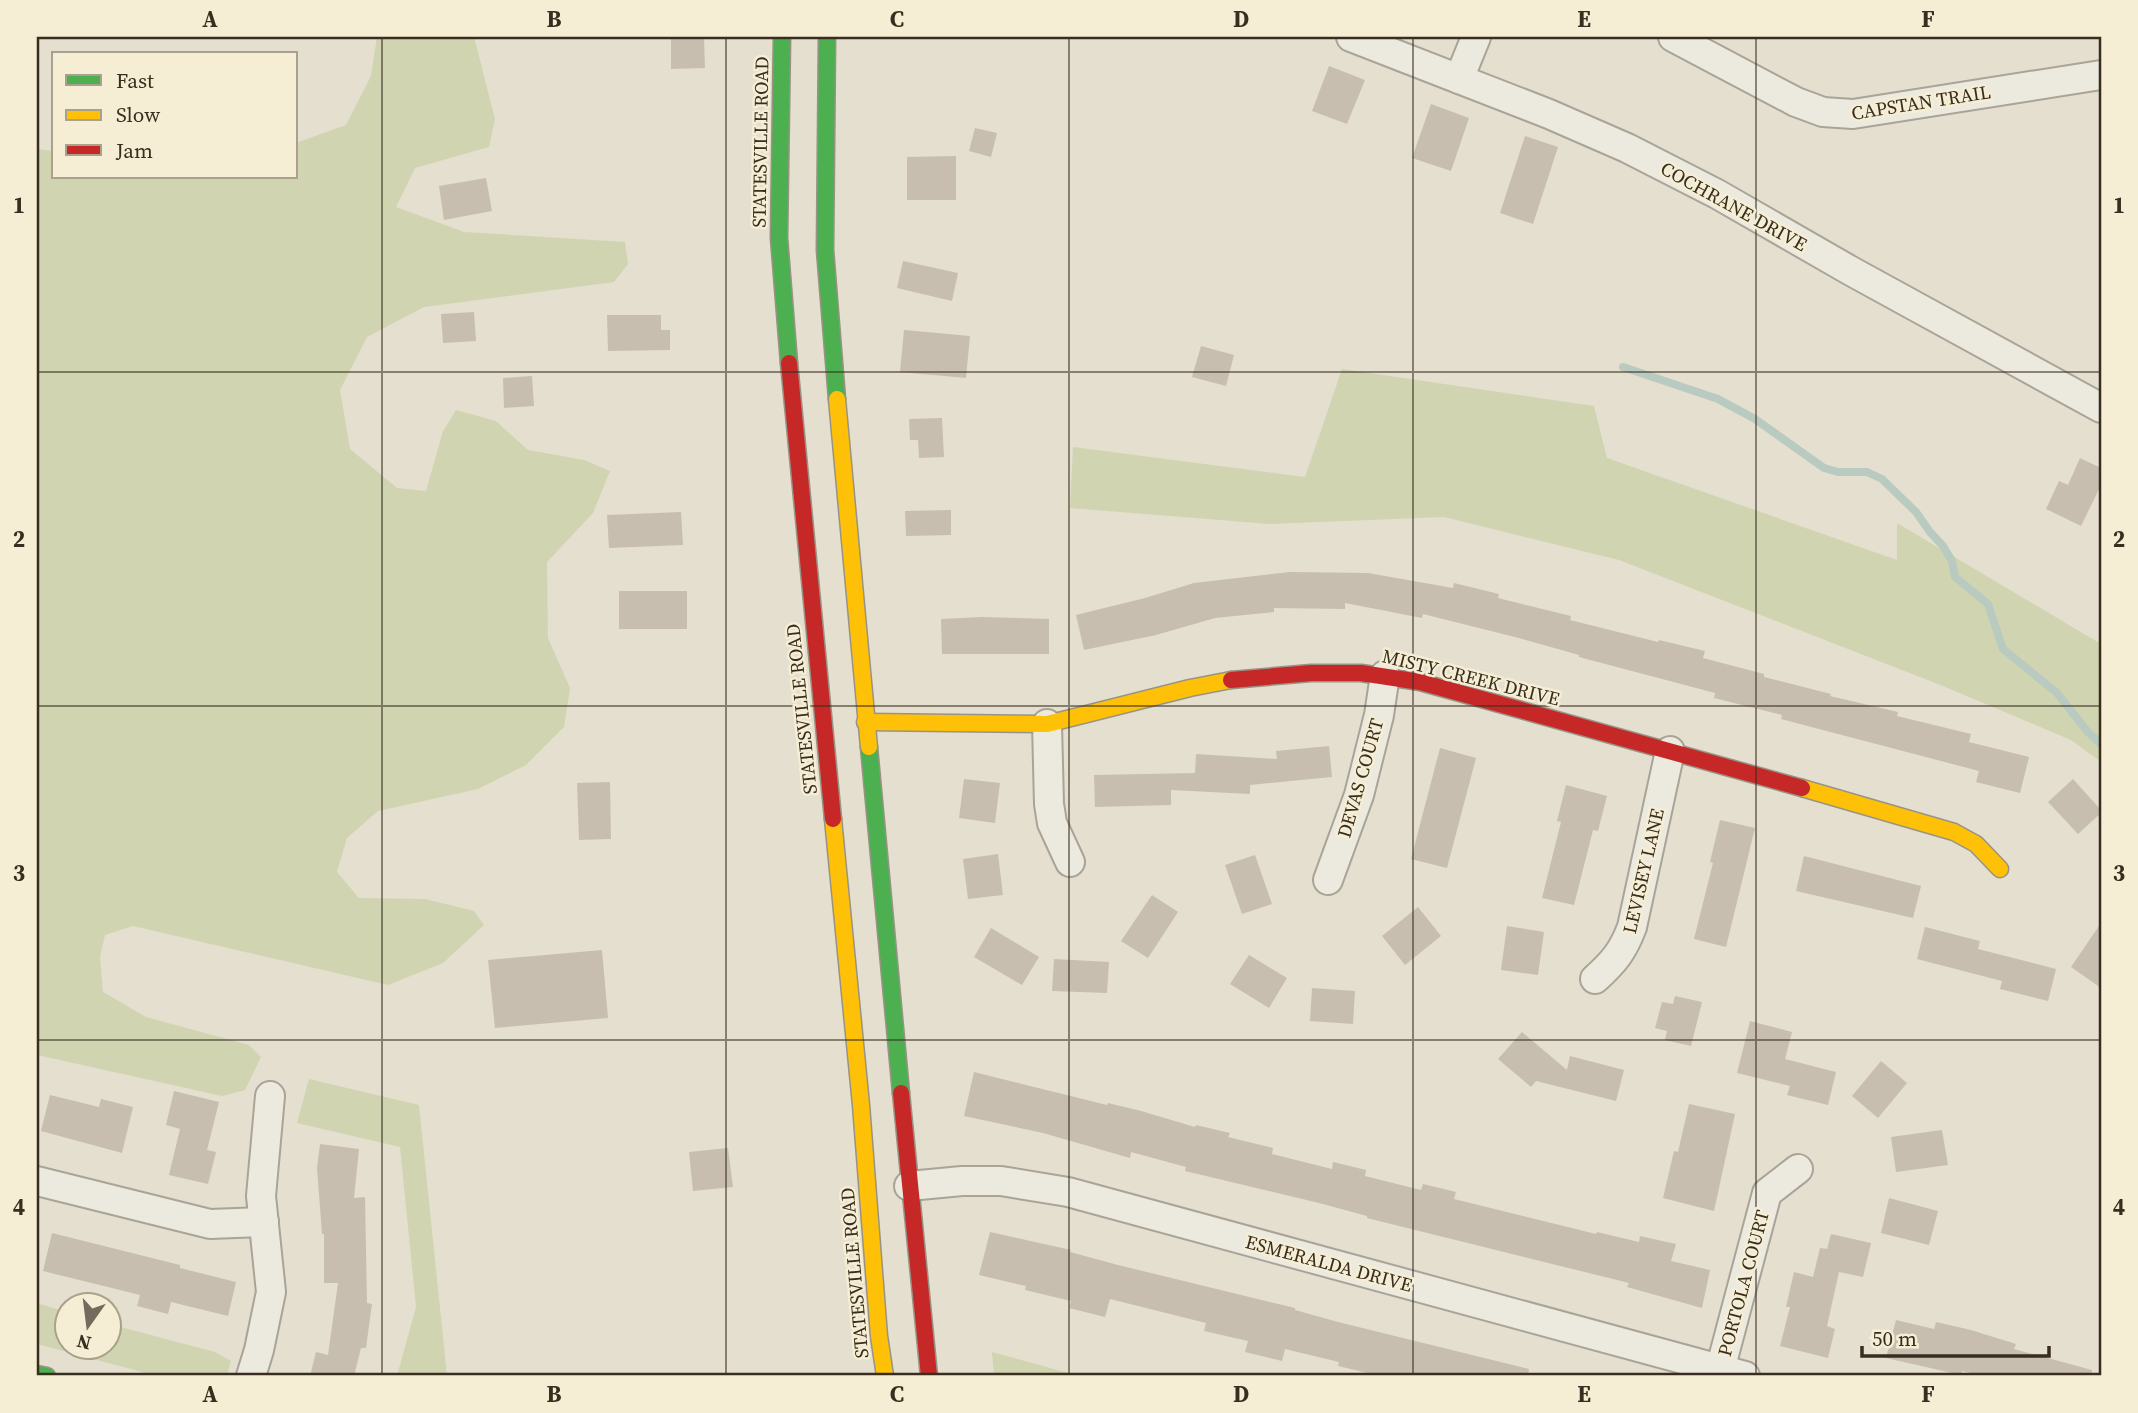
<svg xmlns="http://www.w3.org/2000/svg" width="2138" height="1413" font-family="'Source Serif 4',serif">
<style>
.green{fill:#d1d4b1}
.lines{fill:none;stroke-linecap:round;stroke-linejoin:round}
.stream{stroke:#b9cac1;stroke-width:8}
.building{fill:#c8beaf}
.street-casing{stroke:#a9a497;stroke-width:32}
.fast-casing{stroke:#999386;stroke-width:19}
.slow-casing{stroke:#999386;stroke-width:19}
.jam-casing{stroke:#999386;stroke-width:19}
.street{stroke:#ece9df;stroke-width:28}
.fast{stroke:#4caf50;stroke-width:16}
.slow{stroke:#ffc107;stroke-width:16}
.jam{stroke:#c62828;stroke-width:16}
.grid{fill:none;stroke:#382d1f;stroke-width:2;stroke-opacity:0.55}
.labels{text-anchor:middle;stroke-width:5;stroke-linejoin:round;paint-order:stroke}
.street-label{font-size:19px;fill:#382d1f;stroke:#f5eed4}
.neatline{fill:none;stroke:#382d1f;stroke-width:2.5}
.grid-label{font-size:23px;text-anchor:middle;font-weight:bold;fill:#382d1f}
</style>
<rect width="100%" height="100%" fill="#e4dfce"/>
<!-- green -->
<g class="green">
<path d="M377,37H474L495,119L489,147L415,168L396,207L464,232L625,242L628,264L614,282L424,307L367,337L340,390L350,449L397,488L426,491L443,431L456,410L496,421L528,450L584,460L610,471L593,513L547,562L548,638L570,688L564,727L526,765L478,789L378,811L347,838L337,872L359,898L425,899L474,911L484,925L443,963L388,985L133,926L105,935L100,957L103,992L146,1017L249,1045L261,1057L245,1090L222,1096L37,1055V149L54,151V177H296V143L346,125L371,76Z"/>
<path d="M1342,369L1594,406L1607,458L1897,560V523L2101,644V762L2071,740L1943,686L1619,560L1444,517L1270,524L1070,508L1073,447L1305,477Z"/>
<path d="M309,1079L419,1105L447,1376H397L416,1307L400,1147L297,1123Z"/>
<path d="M37,1303L66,1312V1346H108L109,1324L215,1352L231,1361L227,1376H157L37,1344Z"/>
<path d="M992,1352L1079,1376H994Z"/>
</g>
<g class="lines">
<!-- stream -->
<path class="stream" d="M1623,367L1718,399L1755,419L1824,468L1838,472H1867L1882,479L1916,512L1930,532L1943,546L1952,561L1955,577L1988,604L2003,649L2056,692L2088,732L2101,744"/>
</g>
<!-- building -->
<g class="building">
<path d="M671,37H704L705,68L671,69Z"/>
<path d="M1329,66L1365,80L1347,124L1312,111Z"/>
<path d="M1431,104L1469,118L1451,171L1412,158Z"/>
<path d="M975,128L997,133L991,157L969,151Z"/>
<path d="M1525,136L1558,147L1533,224L1500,213Z"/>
<path d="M956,156V200H907V157Z"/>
<path d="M486,178L492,211L444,220L439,186Z"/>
<path d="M903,261L958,273L952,301L897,288Z"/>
<path d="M474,312L476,341L443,343L441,314Z"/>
<path d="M607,315H661V330H670V350L608,351Z"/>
<path d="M904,330L970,336L966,378L900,372Z"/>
<path d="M1201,346L1234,355L1226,386L1192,377Z"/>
<path d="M532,376L534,406L504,408L503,378Z"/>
<path d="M942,418L944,457L919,458L918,440H910L909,419Z"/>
<path d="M2080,458L2101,468V485L2081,526L2046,509L2059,481L2068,485Z"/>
<path d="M951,510V535L906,536L905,511Z"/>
<path d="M681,512L683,545L609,548L607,515Z"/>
<path d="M1290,572L1368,573L1453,588L1454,583L1499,594L1498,598L1571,616L1570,620L1658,642L1659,640L1705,651L1703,658L1764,674V677L1831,694L1830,696L1898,712L1897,716L1971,734L1969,742L2029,757L2020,793L1976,782L1979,771L1781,719L1782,715L1714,698L1715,693L1579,657V655L1519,638L1423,614L1422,618L1345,603V609L1274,608V612L1215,618L1156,635L1084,650L1076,615L1145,598L1194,583Z"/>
<rect x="619" y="591" width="68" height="38"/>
<path d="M982,617L1049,619V654H942L941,619Z"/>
<path d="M1329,746L1332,777L1250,785V794L1171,790V805L1095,807L1094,775L1195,773L1196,754L1277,759L1276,751Z"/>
<path d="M1440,748L1476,758L1447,868L1411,859Z"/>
<path d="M964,779L1000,783L995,823L959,818Z"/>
<path d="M2073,779L2101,810V813L2078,834L2048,802Z"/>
<path d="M610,782L611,839L579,840L577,783Z"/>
<path d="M1566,785L1607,796L1598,831L1593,830L1574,905L1542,898L1561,822L1557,821Z"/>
<path d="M1720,820L1755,828L1726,947L1694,939L1713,863L1710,862Z"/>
<path d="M998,854L1003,895L968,899L963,859Z"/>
<path d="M1255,855L1272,904L1242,914L1225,865Z"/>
<path d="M1804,856L1921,886L1913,918L1796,891Z"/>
<path d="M1152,895L1178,912L1148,958L1121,941Z"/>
<path d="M1418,907L1441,936L1405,965L1382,936Z"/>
<path d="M2101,923V988L2071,967Z"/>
<path d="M1507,926L1544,932L1538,975L1501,970Z"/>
<path d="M1925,927L1980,941L1978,949L2056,969L2048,1001L2000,989L2002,981L1917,959Z"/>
<path d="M991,928L1039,957L1022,985L974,957Z"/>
<path d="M602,950L608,1018L495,1028L488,960Z"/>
<path d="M1249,955L1287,978L1269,1008L1230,984Z"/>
<path d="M1054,959L1109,962L1107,993L1052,991Z"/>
<path d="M1312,988L1355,991L1353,1024L1310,1021Z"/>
<path d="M1675,996L1702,1002L1691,1046L1665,1040L1667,1031L1655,1028L1662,1002L1673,1004Z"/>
<path d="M1750,1021L1792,1032L1785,1059L1836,1072L1828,1105L1787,1095L1790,1086L1737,1073Z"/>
<path d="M1522,1032L1567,1070L1570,1056L1624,1070L1616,1101L1536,1081L1531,1087L1498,1059Z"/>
<path d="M1881,1061L1907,1083L1878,1118L1852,1096Z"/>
<path d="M974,1072L1107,1105L1108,1103L1141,1111L1195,1127L1196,1125L1230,1133L1228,1137L1273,1148L1272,1154L1332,1169L1333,1162L1366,1170L1365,1176L1421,1190L1423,1184L1456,1192L1454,1199L1596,1234L1597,1232L1639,1242L1640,1236L1676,1244L1671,1261L1710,1270L1702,1308L1627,1287L1629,1283L1367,1218V1216L1323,1204L1185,1171L1186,1167L1131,1152L1130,1158L1043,1133L964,1116Z"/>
<path d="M174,1091L219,1102L207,1150L216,1152L208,1184L169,1175L180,1129L166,1125Z"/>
<path d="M50,1095L99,1107L101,1099L133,1107L122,1153L41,1131Z"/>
<path d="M1689,1104L1735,1114L1714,1211L1663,1198L1674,1151L1678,1152Z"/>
<path d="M1942,1130L1948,1165L1896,1172L1891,1137Z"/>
<path d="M320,1144L359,1149L354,1198L365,1197L367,1303L372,1304L366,1348H361L354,1376H310L316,1352L328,1355L338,1283H324V1234H322L317,1168Z"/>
<path d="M728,1148L733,1187L693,1191L689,1152Z"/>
<path d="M1889,1198L1938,1211L1929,1245L1881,1233Z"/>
<path d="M990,1232L1071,1250L1070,1252L1118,1265L1295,1308V1310L1338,1322L1529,1369L1528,1376H1380L1338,1366L1339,1362L1285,1349L1282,1361L1245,1352L1248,1341L1204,1331L1206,1323L1110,1299L1105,1317L1069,1308L1071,1301L1025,1290L1026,1286L979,1275Z"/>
<path d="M52,1233L180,1265V1268L236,1282L228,1316L171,1302L168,1314L137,1306L140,1295L43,1271Z"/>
<path d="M1831,1234L1871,1243L1863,1277L1839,1272L1827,1326L1835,1329L1828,1358L1780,1346L1790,1307H1786L1794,1272L1813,1277L1820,1248L1827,1249Z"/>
<path d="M1896,1320L1934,1329L1936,1322L1971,1330L2016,1344L2014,1349L2092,1370V1376H1984L1962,1371L1961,1375L1886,1358Z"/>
</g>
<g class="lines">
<defs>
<g id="street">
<path d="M1351,37L1549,114L1627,148L1717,194L1851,271L2101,408"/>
<path d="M1673,37L1796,102L1823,112L1853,114L2101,75"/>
<path d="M1459,79L1476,37"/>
<path d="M1047,724L1049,804L1052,823L1070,862"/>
<path d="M1328,880L1359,795L1379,715L1385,675"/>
<path d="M1595,979C1614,962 1623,951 1632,927L1670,751"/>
<path d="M37,1181L210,1224L264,1222"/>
<path d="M909,1186L962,1181H1001L1068,1192L1745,1376"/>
<path d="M1720,1370L1767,1193L1798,1169"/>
<path d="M251,1376L259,1350L271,1292L261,1196L270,1096"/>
</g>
<g id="fast">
<path d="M782,37L779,238L789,363"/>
<path d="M827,37L825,250L837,399"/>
<path d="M869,747L901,1093"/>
<path d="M37,1374L47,1376"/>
</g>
<g id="slow">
<path d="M837,399L869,747"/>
<path d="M865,722L1047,724L1190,688L1231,680"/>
<path d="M1802,788L1954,832L1976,844L2000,869"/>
<path d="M833,819L861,1105L879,1336L885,1376"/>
</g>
<g id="jam">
<path d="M789,363L833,819"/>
<path d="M1231,680L1311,673H1361L1420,682L1802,788"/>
<path d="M901,1093L929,1376"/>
</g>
</defs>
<!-- street casing -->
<use href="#street" class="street-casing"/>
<!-- fast casing -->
<use href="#fast" class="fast-casing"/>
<!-- slow casing -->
<use href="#slow" class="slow-casing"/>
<!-- jam casing -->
<use href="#jam" class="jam-casing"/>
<!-- street -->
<use href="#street" class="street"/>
<!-- fast -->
<use href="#fast" class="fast"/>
<!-- slow -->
<use href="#slow" class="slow"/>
<!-- jam -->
<use href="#jam" class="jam"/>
</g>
<!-- grid -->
<path class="grid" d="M382,37V1376M726,37V1376M1069,37V1376M1413,37V1376M1756,37V1376M37,372H2101M37,706H2101M37,1040H2101"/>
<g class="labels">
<!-- street labels -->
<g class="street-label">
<text transform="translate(1921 102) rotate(-9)" y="7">CAPSTAN TRAIL</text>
<text transform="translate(760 142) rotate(-89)" y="7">STATESVILLE ROAD</text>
<text transform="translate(1734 206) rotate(29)" y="7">COCHRANE DRIVE</text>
<text transform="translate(1471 677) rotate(14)" y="7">MISTY CREEK DRIVE</text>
<text transform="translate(801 709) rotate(-96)" y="7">STATESVILLE ROAD</text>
<text transform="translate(1360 778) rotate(-74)" y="7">DEVAS COURT</text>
<text transform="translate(1643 871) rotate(-77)" y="7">LEVISEY LANE</text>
<text transform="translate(1329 1263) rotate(15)" y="7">ESMERALDA DRIVE</text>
<text transform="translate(854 1273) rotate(-95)" y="7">STATESVILLE ROAD</text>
<text transform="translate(1743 1283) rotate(-75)" y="7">PORTOLA COURT</text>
</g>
</g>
<!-- border -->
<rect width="2138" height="1413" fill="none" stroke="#f5eed4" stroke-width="77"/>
<!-- legend -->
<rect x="52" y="52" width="245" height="126" fill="#f5eed4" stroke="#a9a18c" stroke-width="2"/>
<rect x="66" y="75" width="35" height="10" fill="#4caf50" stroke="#a9a18c" stroke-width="2"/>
<text x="116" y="88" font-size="21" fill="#382d1f">Fast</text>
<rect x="66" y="110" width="35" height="10" fill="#ffc107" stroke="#a9a18c" stroke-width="2"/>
<text x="116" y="122" font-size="21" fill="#382d1f">Slow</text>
<rect x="66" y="145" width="35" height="10" fill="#c62828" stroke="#a9a18c" stroke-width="2"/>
<text x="116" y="158" font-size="21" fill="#382d1f">Jam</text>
<!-- north arrow -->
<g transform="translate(88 1326) rotate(194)"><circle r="33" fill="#f5eed4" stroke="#a9a18c" stroke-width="2"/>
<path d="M0-5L12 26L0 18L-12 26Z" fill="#746b5c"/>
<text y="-10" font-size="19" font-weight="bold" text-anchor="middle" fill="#382d1f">N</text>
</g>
<!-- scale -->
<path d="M1862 1346v10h187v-10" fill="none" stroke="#382d1f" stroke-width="3.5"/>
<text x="1872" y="1346" font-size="21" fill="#382d1f" stroke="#f5eed4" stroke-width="5" paint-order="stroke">50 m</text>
<rect x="38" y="38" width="2062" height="1336" class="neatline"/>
<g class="grid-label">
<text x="210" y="27">A</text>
<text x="554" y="27">B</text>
<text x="897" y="27">C</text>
<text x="1241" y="27">D</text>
<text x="1584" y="27">E</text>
<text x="1928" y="27">F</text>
<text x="19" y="213">1</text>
<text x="2119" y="213">1</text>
<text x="19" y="547">2</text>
<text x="2119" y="547">2</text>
<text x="19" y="881">3</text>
<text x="2119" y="881">3</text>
<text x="19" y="1215">4</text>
<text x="2119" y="1215">4</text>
<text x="210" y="1402">A</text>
<text x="554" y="1402">B</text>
<text x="897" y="1402">C</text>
<text x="1241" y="1402">D</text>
<text x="1584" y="1402">E</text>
<text x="1928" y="1402">F</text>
</g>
</svg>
